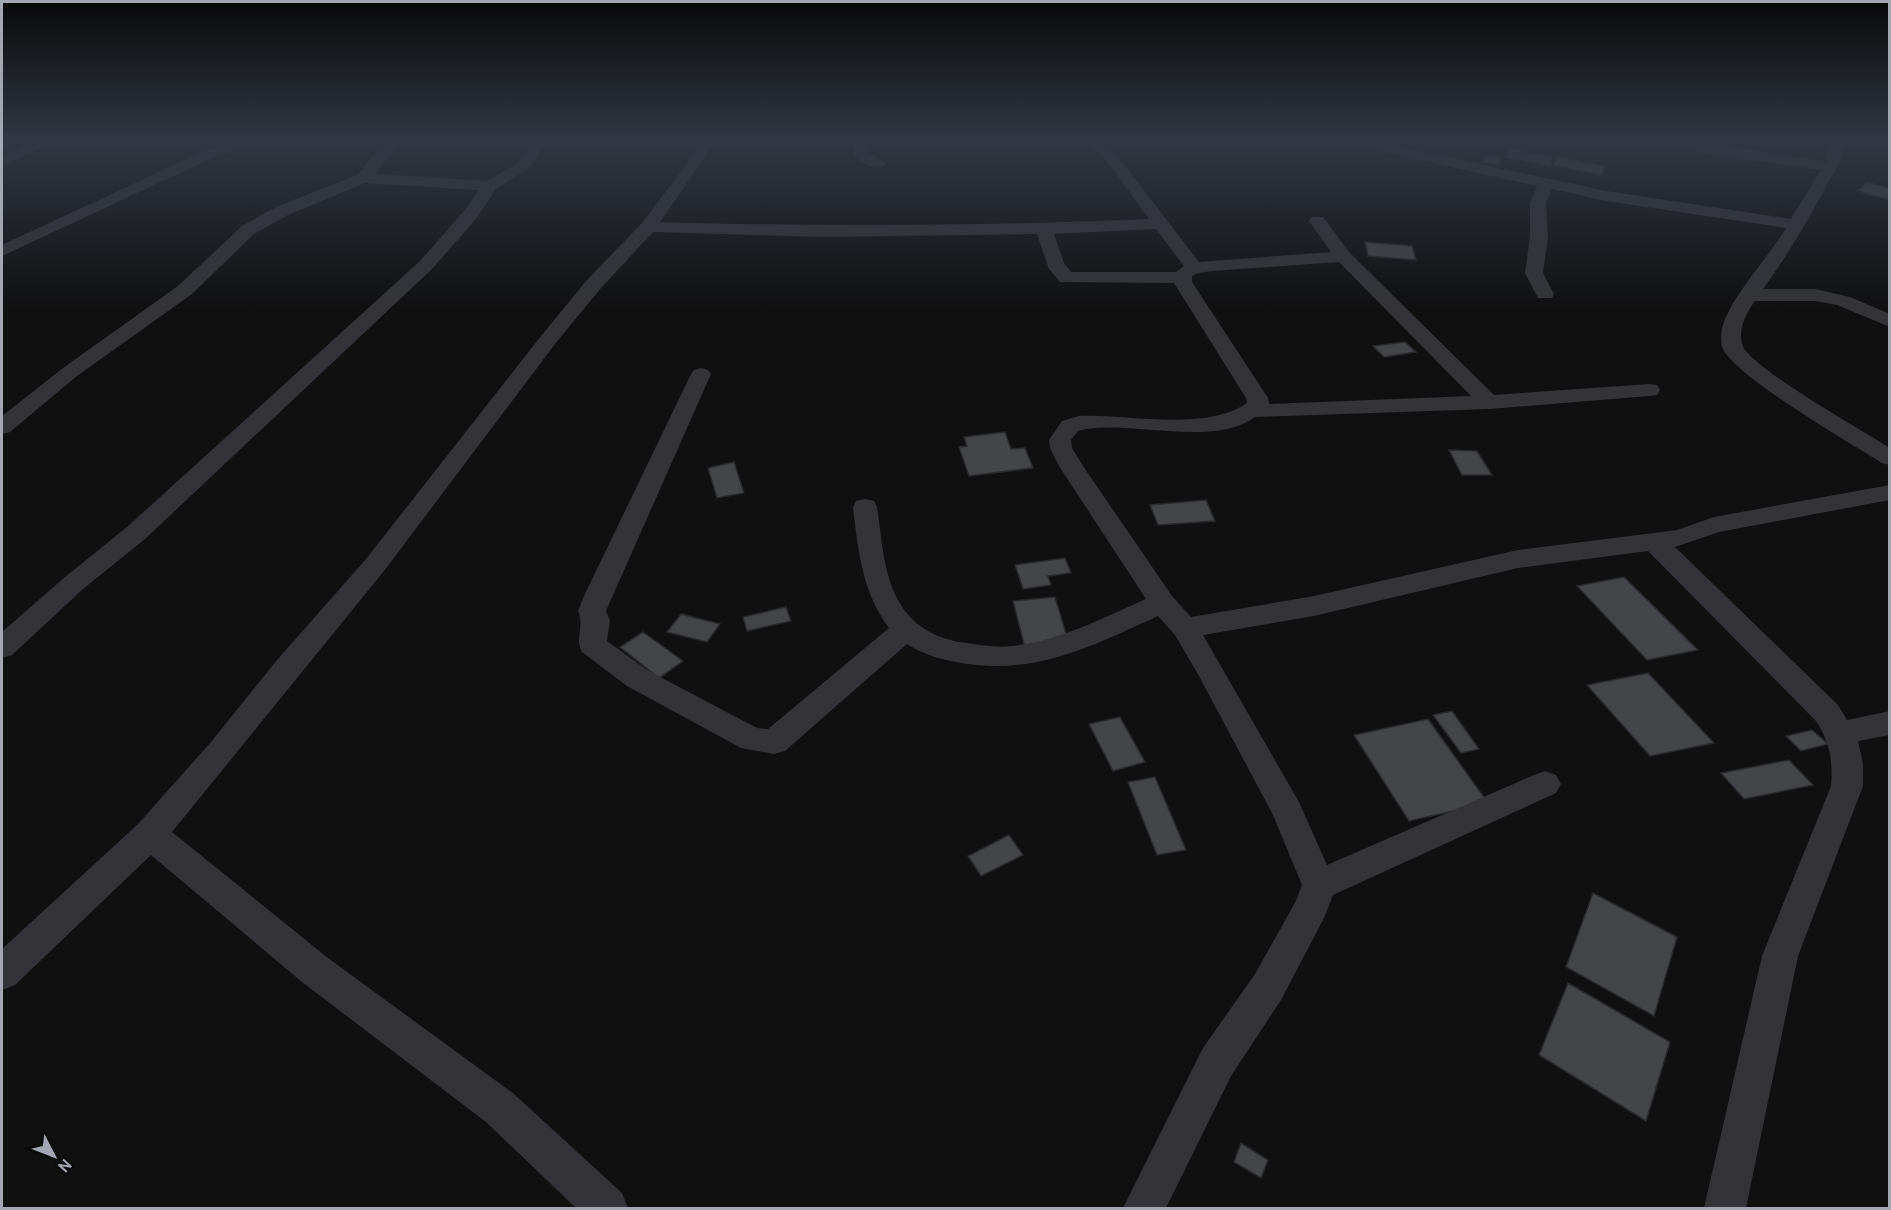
<svg xmlns="http://www.w3.org/2000/svg" width="1891" height="1210" font-family="Cabin,sans-serif">
<style>
.building{fill:#444549;stroke:#2a2a2d;stroke-width:1.5}
.lines{fill:none;stroke-linecap:round;stroke-linejoin:round}
.street{fill:#343438;fill-rule:evenodd}
</style>
<rect width="100%" height="100%" fill="#101011"/>
<!-- building -->
<g class="building">
<path d="M1510,149L1553,157L1551,166L1506,158Z"/>
<path d="M1486,155L1502,158L1498,165L1482,162Z"/>
<path d="M1557,157L1605,166L1602,175L1553,166Z"/>
<path d="M1867,182L1890,189V200L1857,191Z"/>
<path d="M1365,242L1412,246L1416,260L1368,256Z"/>
<path d="M1405,342L1416,352L1384,357L1373,346Z"/>
<path d="M1005,432L1011,449L1025,448L1033,468L969,476L959,447L967,446L964,437Z"/>
<path d="M1449,450L1477,451L1492,475H1462Z"/>
<path d="M734,462L744,493L717,498L708,468Z"/>
<path d="M1206,500L1215,521L1158,525L1150,505Z"/>
<path d="M1065,558L1071,573L1048,576L1051,585L1023,589L1015,565Z"/>
<path d="M1624,577L1698,650L1647,660L1577,586Z"/>
<path d="M1055,597L1069,644L1025,648L1013,601Z"/>
<path d="M786,607L791,621L747,631L743,617Z"/>
<path d="M681,614L720,624L707,642L667,632Z"/>
<path d="M643,632L683,661L659,678L620,647Z"/>
<path d="M1648,673L1714,743L1650,756L1587,685Z"/>
<path d="M1452,711L1479,749L1461,753L1433,715Z"/>
<path d="M1120,717L1145,762L1113,771L1089,724Z"/>
<path d="M1428,719L1488,803L1409,821L1354,735Z"/>
<path d="M1812,730L1828,744L1801,751L1786,736Z"/>
<path d="M1789,760L1813,785L1744,799L1721,773Z"/>
<path d="M1155,777L1186,850L1157,855L1128,782Z"/>
<path d="M1009,835L1023,855L981,876L968,856Z"/>
<path d="M1593,893L1677,937L1654,1016L1566,967Z"/>
<path d="M1568,983L1670,1042L1646,1121L1539,1055Z"/>
<path d="M1241,1143L1268,1160L1261,1178L1234,1162Z"/>
</g>
<g class="lines">
<!-- street -->
<g class="street">
<path d="M39,139H59L57,142L2,165V156Z"/>
<path d="M244,139H267L265,142L212,158L2,256V245L202,152Z"/>
<path d="M387,139H402L375,174L487,181L518,163L535,139H550L528,169L496,189L476,219L432,269L145,539L83,589L12,655L2,658V632L65,577L127,527L420,261L464,211L479,190L365,183L288,215L254,234L192,294L77,376L10,432L2,434V416L63,368L178,286L242,226L276,207L357,175Z"/>
<path d="M700,139H714L712,147L660,222C823,227 986,226 1149,219L1113,169L1087,139H1102L1123,163L1199,262L1331,252L1309,221L1311,217H1323L1349,252L1494,395L1649,384L1657,385L1660,390L1657,395L1649,396L1489,409L1255,417C1212,449 1125,418 1078,431L1071,440L1072,448L1083,466L1172,596L1191,617L1314,596L1518,550L1677,530L1714,517L1890,485V500L1719,532L1675,547L1838,705L1847,720L1890,711V735L1858,741L1863,764V786L1798,956L1746,1208H1704L1762,956L1831,786C1833,761 1830,742 1816,721L1648,551L1518,568L1314,616L1203,635L1299,802L1327,865L1534,775L1545,771L1556,775L1561,784L1556,793L1333,895L1324,918L1281,1000L1231,1076L1166,1208H1123L1203,1048L1255,974L1296,901L1302,885L1273,815L1199,676L1175,635L1158,616C1094,645 1040,674 968,664C947,661 925,656 907,644L785,751L774,754L741,748L627,686L582,652C574,638 585,628 578,611L584,596L691,374L694,370L701,368L708,370L711,374L606,611L610,621L607,641L647,670L757,728L768,729L889,628C862,592 858,550 853,507L856,501L865,499L874,501L877,507C882,539 883,577 901,605C915,628 940,640 966,643C981,645 997,648 1012,646C1059,641 1103,618 1146,599L1059,466L1050,448L1049,440L1062,421L1079,416C1128,414 1206,432 1247,403L1246,398L1174,283L1060,282L1049,269L1037,234L822,237L653,232L601,288L555,344L384,571L172,832L328,958L514,1094L622,1193L628,1208H576L486,1122L302,982L151,855L15,985L2,990V949L138,824L211,742L277,660L366,559L541,336L587,280L642,223L685,166L698,147ZM1156,229L1184,266L1176,272H1071L1064,263L1054,234ZM1339,262L1471,396L1269,404L1268,398L1192,282V276L1198,273L1212,271Z"/>
<path d="M855,139H869V153L886,163L883,166C872,169 860,163 853,154Z"/>
<path d="M1335,139H1363L1606,191L1791,219L1821,170L1713,155L1657,142L1655,139H1683L1826,162L1831,139H1845C1846,161 1834,171 1825,188C1806,224 1787,256 1763,289H1815L1850,297L1890,314V327L1837,305L1815,301H1755C1746,313 1738,329 1742,344C1747,366 1865,432 1890,448V465L1882,463C1852,444 1732,375 1722,347C1721,343 1721,333 1722,329C1728,300 1769,257 1786,228L1606,201L1552,189L1546,203L1548,237L1543,273L1554,294L1552,298H1538L1525,273L1530,237V203L1537,186L1342,143Z"/>
</g>
</g>
<!-- sky -->
<linearGradient id="sky" x2="0" y2="1"><stop stop-color="#090909"/><stop offset="0.45" stop-color="#313743"/><stop offset="1" stop-color="#313743" stop-opacity="0"/></linearGradient>
<rect width="1891" height="309" fill="url(#sky)"/>
<!-- border -->
<rect width="1891" height="1210" fill="none" stroke="#a3a7b1" stroke-width="6"/>
<!-- north arrow -->
<g transform="translate(54 1156) rotate(132)" stroke="#0b0b0c" stroke-width="4.5" paint-order="stroke">
<path d="M0-4.5L10 22L0 15L-10 22Z" fill="#a3a7b1"/>
<text y="-9" font-size="16" font-weight="bold" text-anchor="middle" fill="#a3a7b1">N</text>
</g>
</svg>
